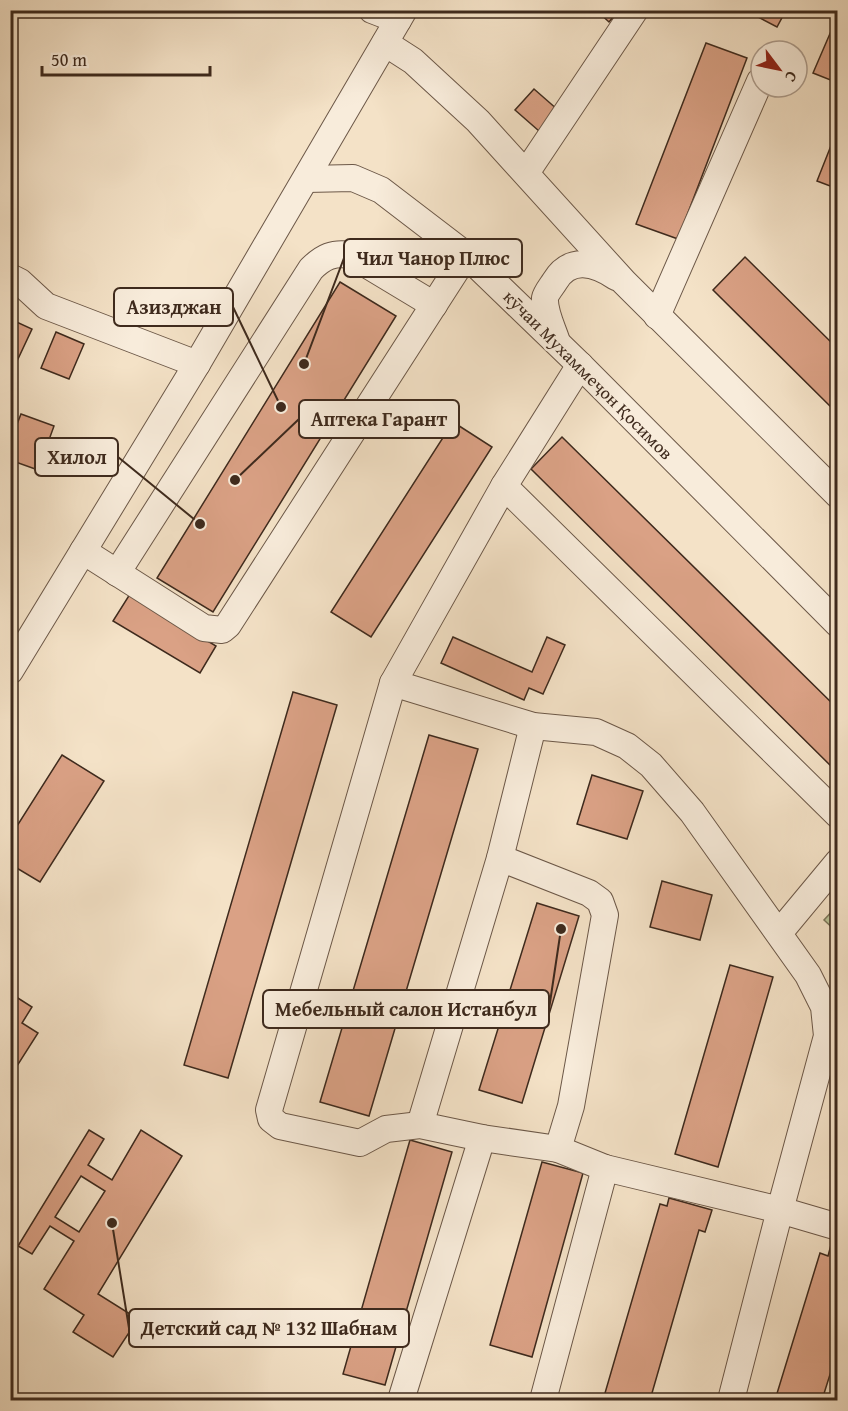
<svg xmlns="http://www.w3.org/2000/svg" width="848" height="1411" font-family="'Gentium Book Plus',serif">
<style>
.green{fill:#bac397;stroke:#7c765a;stroke-width:1.5}
.building{fill:#daa185;stroke:#3e2a1d;stroke-width:1.5;fill-rule:evenodd}
.lines{fill:none;stroke-linecap:round;stroke-linejoin:round}
.minor-casing{stroke:#6c5848;stroke-width:28}
.minor{stroke:#f8ecdb;stroke-width:26}
.labels{text-anchor:middle;stroke-width:4.5;stroke-linejoin:round;paint-order:stroke}
.street-label{font-size:18px;fill:#3e2a1d;stroke:#f8ecdb}
.leader{fill:none;stroke:#3e2a1d;stroke-width:2}
.callout-dot{fill:#3e2a1d;stroke:#f8ecdb;stroke-width:2}
.callout{fill:#f8ecdb;stroke:#3e2a1d;stroke-width:2}
.callout-label{font-size:20px;text-anchor:middle;font-weight:bold;fill:#3e2a1d}
</style>
<rect width="100%" height="100%" fill="#f4e2c7"/>
<filter id="stains"><feTurbulence type="fractalNoise" baseFrequency=".00333" numOctaves="4"/><feColorMatrix values="0 0 0 0 .2 0 0 0 0 .09 0 0 0 0 .02 0 0 0 .5 -.17"/></filter>
<radialGradient id="worn" r=".72"><stop offset=".6" stop-color="#630" stop-opacity="0"/><stop offset="1" stop-color="#630" stop-opacity=".3"/></radialGradient>
<!-- green -->
<path class="green" d="M837,906V932L824,920Z"/>
<!-- building -->
<g class="building">
<path d="M596,10H619L609,22Z"/>
<path d="M745,10H781L785,12L777,27Z"/>
<path d="M838,15V83L813,73Z"/>
<path d="M706,43L747,58L678,239L636,224Z"/>
<path d="M534,89L558,110L539,131L515,110Z"/>
<path d="M836,133L838,134V189L817,181Z"/>
<path d="M745,257L838,349V414L713,290Z"/>
<path d="M340,282L396,316L213,612L157,578Z"/>
<path d="M10,319L32,329L10,376Z"/>
<path d="M56,332L84,344L69,379L41,368Z"/>
<path d="M21,414L54,426L38,470L10,460V442Z"/>
<path d="M453,422L492,447L371,637L331,612Z"/>
<path d="M562,437L838,709V773L531,469Z"/>
<path d="M130,594L216,646L200,673L113,621Z"/>
<path d="M453,637L532,672L547,637L565,645L543,694L529,688L524,700L441,663Z"/>
<path d="M293,692L337,705L228,1078L184,1065Z"/>
<path d="M429,735L478,749L369,1116L320,1102Z"/>
<path d="M62,755L104,781L40,882L10,864V837Z"/>
<path d="M592,775L643,791L627,839L577,824Z"/>
<path d="M662,881L712,895L700,940L650,927Z"/>
<path d="M537,903L579,916L522,1103L479,1090Z"/>
<path d="M730,965L773,977L718,1167L675,1154Z"/>
<path d="M10,993L32,1007L22,1023L38,1033L10,1077Z"/>
<path d="M89,1130L104,1139L88,1165L112,1180L141,1130L182,1156L98,1294L138,1319L113,1357L73,1332L84,1315L44,1289L74,1241L50,1226L32,1254L18,1246ZM81,1176L105,1191L79,1232L55,1217Z"/>
<path d="M410,1140L452,1152L385,1385L343,1374Z"/>
<path d="M542,1162L583,1173L532,1357L490,1345Z"/>
<path d="M669,1198L712,1210L705,1232L699,1230L650,1400H603L660,1204L667,1206Z"/>
<path d="M831,1245L838,1247V1349L822,1400H775L820,1253L828,1256Z"/>
</g>
<g class="lines">
<defs>
<g id="minor">
<path d="M372,10L398,20"/>
<path d="M385,43L413,61L478,121L624,282L838,495"/>
<path d="M526,173L635,10"/>
<path d="M306,179L353,178L381,190L466,255L580,365L838,624"/>
<path d="M10,277L20,282L46,306L197,364"/>
<path d="M657,316L760,81"/>
<path d="M556,339C552,327 544,311 545,298C546,293 552,286 555,281C570,256 595,263 616,277"/>
<path d="M580,365L504,486L838,815"/>
<path d="M504,486L393,683L269,1110L271,1119L280,1126L360,1143L386,1129L420,1125L482,1138L558,1149L605,1168L780,1210L838,1227"/>
<path d="M83,551L204,628L222,630L228,625L466,255"/>
<path d="M117,573L311,269C323,257 333,252 351,255L434,305"/>
<path d="M10,671L197,364L404,10"/>
<path d="M393,683L533,726L596,732L627,746L651,765L692,812L808,975L824,1007L827,1036L780,1210L731,1400"/>
<path d="M500,858L589,893L600,901L605,915L571,1106L558,1149"/>
<path d="M779,933L838,862"/>
<path d="M420,1125L500,858L533,726"/>
<path d="M401,1400L482,1138"/>
<path d="M543,1400L605,1168"/>
</g>
</defs>
<!-- minor casing -->
<use href="#minor" class="minor-casing"/>
<!-- minor -->
<use href="#minor" class="minor"/>
</g>
<g class="labels">
<!-- street labels -->
<g class="street-label">
<text transform="translate(588 375) rotate(45)" y="6">кӯчаи Мухаммеҷон Қосимов</text>
</g>
</g>
<!-- callouts -->
<path class="leader" d="M304 364L344 258M281 407L233 307M235 480L299 419M200 524L118 457M561 929L549 1009M112 1223L129 1328"/>
<g class="callout-dot">
<circle cx="304" cy="364" r="6"/>
<circle cx="281" cy="407" r="6"/>
<circle cx="235" cy="480" r="6"/>
<circle cx="200" cy="524" r="6"/>
<circle cx="561" cy="929" r="6"/>
<circle cx="112" cy="1223" r="6"/>
</g>
<g class="callout">
<rect x="344" y="239" width="178" height="38" rx="6"/>
<rect x="114" y="288" width="119" height="38" rx="6"/>
<rect x="299" y="400" width="160" height="38" rx="6"/>
<rect x="35" y="438" width="83" height="38" rx="6"/>
<rect x="263" y="990" width="286" height="38" rx="6"/>
<rect x="129" y="1309" width="280" height="38" rx="6"/>
</g>
<g class="callout-label">
<text x="433" y="265">Чил Чанор Плюс</text>
<text x="174" y="314">Азизджан</text>
<text x="379" y="426">Аптека Гарант</text>
<text x="77" y="464">Хилол</text>
<text x="406" y="1016">Мебельный салон Истанбул</text>
<text x="269" y="1335">Детский сад № 132 Шабнам</text>
</g>
<!-- margin -->
<rect width="848" height="1411" fill="none" stroke="#f4e2c7" stroke-width="36"/>
<rect x="12" y="12" width="824" height="1387" fill="none" stroke="#3e2a1d" stroke-width="3"/>
<rect x="18" y="18" width="812" height="1375" fill="none" stroke="#3e2a1d" stroke-width="1.5"/>
<!-- north arrow -->
<g transform="translate(779 69) rotate(122)"><circle r="28" fill="#f8ecdb" stroke="#ae9e8f" stroke-width="1.5"/>
<path d="M0-4.5L10 22L0 15L-10 22Z" fill="#8f2418"/>
<text y="-9" font-size="16" font-weight="bold" text-anchor="middle" fill="#3e2a1d">С</text>
</g>
<!-- scale -->
<path d="M42 66v9h168v-9" fill="none" stroke="#3e2a1d" stroke-width="3"/>
<text x="51" y="66" font-size="18" fill="#3e2a1d" stroke="#f8ecdb" stroke-width="4.5" paint-order="stroke">50 m</text>
<rect width="100%" height="100%" filter="url(#stains)"/>
<rect width="100%" height="100%" fill="url(#worn)"/>
</svg>
